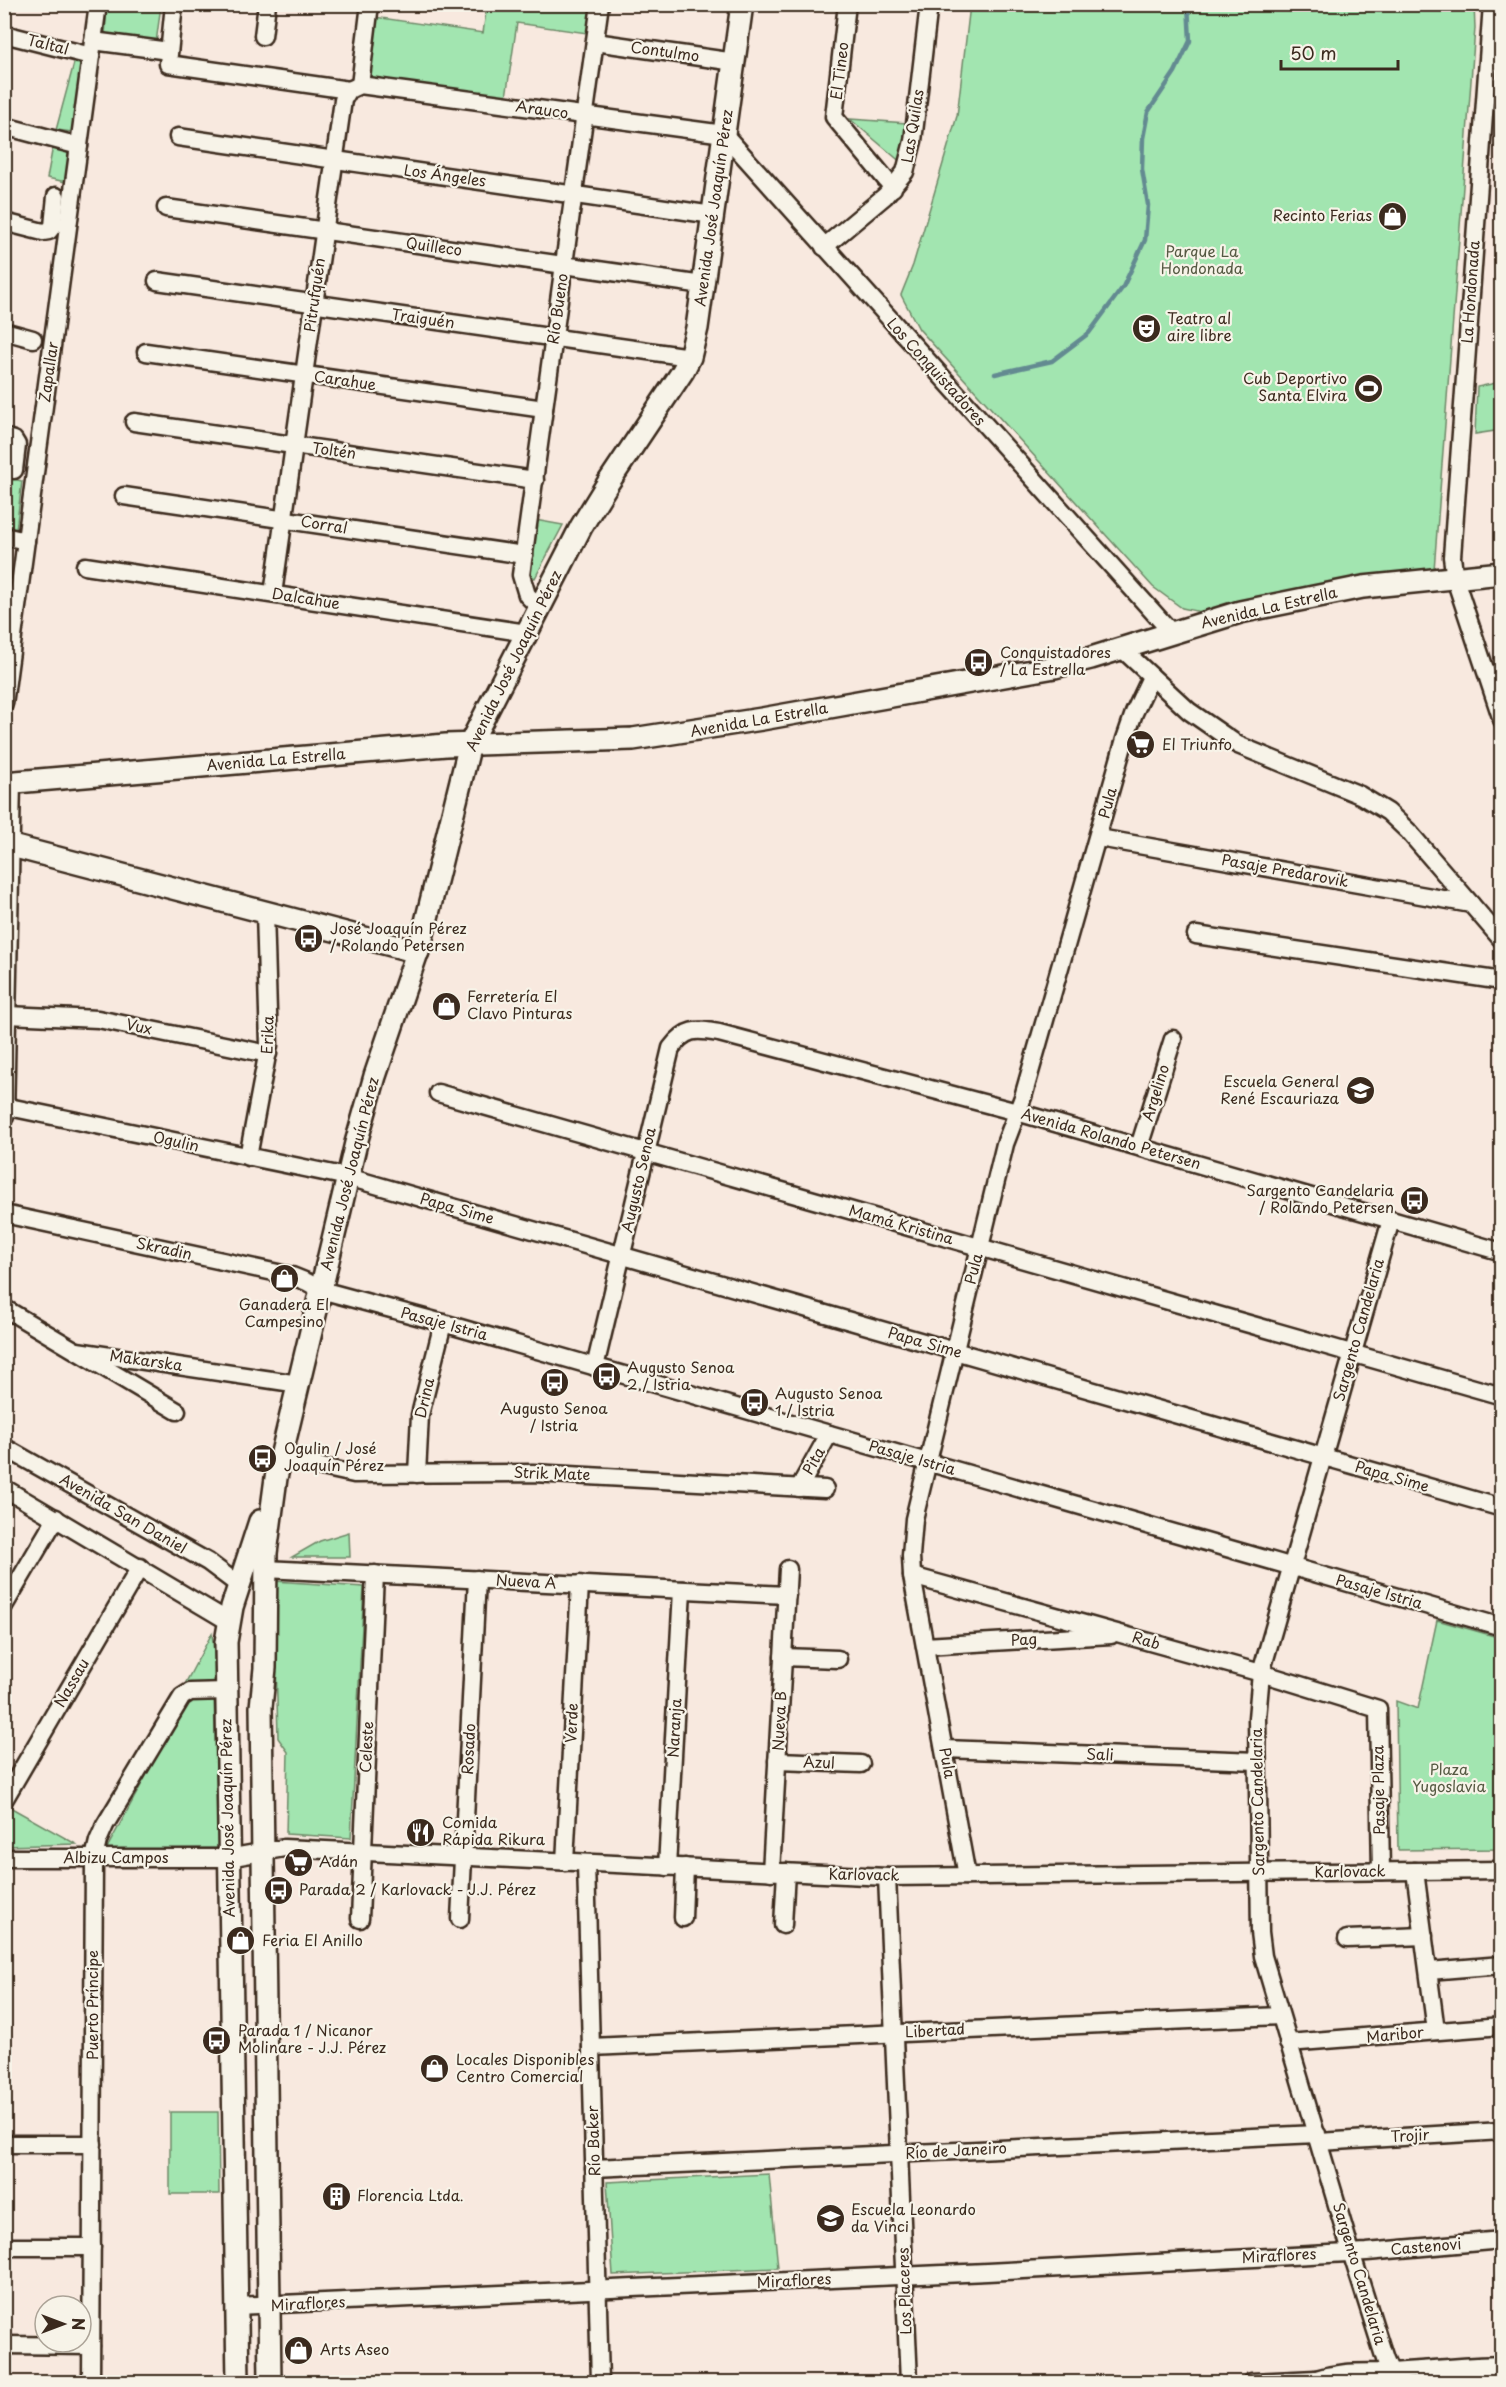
<svg xmlns="http://www.w3.org/2000/svg" width="1506" height="2387" font-family="'Playpen Sans',sans-serif">
<style>
.green{fill:#a2e5b0;stroke:#6e8867;stroke-width:1.5}
.lines{fill:none;stroke-linecap:round;stroke-linejoin:round}
.stream{stroke:#638a91;stroke-width:4.5}
.minor-casing{stroke:#3b2a1e;stroke-width:21}
.major-casing{stroke:#3b2a1e;stroke-width:26}
.minor{stroke:#f7f3e8;stroke-width:16}
.major{stroke:#f7f3e8;stroke-width:21}
.labels{text-anchor:middle;stroke-width:4.5;stroke-linejoin:round;paint-order:stroke}
.street-label{font-size:15px;fill:#3b2a1e;stroke:#f7f3e8}
.poi-label{font-size:15px;fill:#3b2a1e;stroke:#f7f3e8;text-anchor:start}
.park-label{font-size:15px;fill:#555942;stroke:#f7f3e8}
</style>
<rect width="100%" height="100%" fill="#f8e9df"/>
<filter id="ink" filterUnits="userSpaceOnUse"><feTurbulence type="fractalNoise" baseFrequency=".0167" numOctaves="2"/><feDisplacementMap in="SourceGraphic" scale="12" xChannelSelector="R" yChannelSelector="G"/><feConvolveMatrix kernelMatrix="1 2 1 2 8 2 1 2 1" color-interpolation-filters="sRGB"/></filter>
<g filter="url(#ink)">
<!-- green -->
<g class="green">
<path d="M107,5H161L156,43L105,36Z"/>
<path d="M487,5H591L587,33L517,23L506,97L367,77L375,17L483,33Z"/>
<path d="M970,5H1474L1475,28L1434,570L1353,579L1201,612L1182,608L1153,587L919,329L901,295L913,265L957,116Z"/>
<path d="M74,63L84,65L73,132L56,130Z"/>
<path d="M850,119L907,123L902,163Z"/>
<path d="M53,146L73,150L66,182L47,178Z"/>
<path d="M1501,382V430L1475,434L1477,387Z"/>
<path d="M4,477L22,481L16,530L5,528Z"/>
<path d="M535,520L563,525L535,578L528,574Z"/>
<path d="M349,1532L350,1557H292L320,1541Z"/>
<path d="M274,1581L364,1587L351,1838L286,1834L288,1752L278,1738Z"/>
<path d="M1437,1620L1501,1638V1849L1398,1850L1396,1701L1418,1709Z"/>
<path d="M212,1633L217,1685L184,1686Z"/>
<path d="M188,1698L214,1699L219,1848L106,1850Z"/>
<path d="M8,1806L76,1844L5,1846L4,1813Z"/>
<path d="M170,2112H218L219,2194H170Z"/>
<path d="M769,2174L778,2268L613,2275L607,2182Z"/>
</g>
<g class="lines">
<!-- stream -->
<path class="stream" d="M995,374L1052,361L1089,333L1123,287L1145,240L1148,205L1142,169L1143,138L1148,112L1175,72L1190,41L1188,4"/>
<defs>
<g id="minor">
<path d="M174,4L168,64L349,90"/>
<path d="M847,4L834,117L893,188"/>
<path d="M1492,4L1452,557L1455,579L1502,720"/>
<path d="M4,34L91,56"/>
<path d="M263,36L267,4"/>
<path d="M93,41L169,51"/>
<path d="M595,42L735,62"/>
<path d="M360,85L370,4"/>
<path d="M4,126L79,146"/>
<path d="M178,137L713,215"/>
<path d="M166,208L703,285"/>
<path d="M4,222L43,232L49,231L53,226L56,196"/>
<path d="M824,247L885,196L905,172L913,141L929,4"/>
<path d="M157,281L690,357"/>
<path d="M4,331L33,339"/>
<path d="M146,352L544,409"/>
<path d="M134,422L535,480"/>
<path d="M4,437L14,440L17,445L14,470"/>
<path d="M124,496L524,555"/>
<path d="M4,536L26,541"/>
<path d="M85,566L527,633"/>
<path d="M273,594L343,100L349,90L360,85L724,134L1172,633"/>
<path d="M540,608L527,595L521,575L600,4"/>
<path d="M1121,648L1189,711L1238,745L1360,795L1388,812L1408,831L1502,940"/>
<path d="M4,704L98,4"/>
<path d="M1099,838L1471,904"/>
<path d="M1196,935L1502,981"/>
<path d="M7,1015L98,1019L268,1054"/>
<path d="M438,1093L1502,1396"/>
<path d="M4,1106L348,1177L1502,1508"/>
<path d="M5,1117L12,782"/>
<path d="M1139,1147L1173,1039"/>
<path d="M248,1157L269,1045L265,912"/>
<path d="M4,1214L292,1276L307,1282L321,1290L443,1323L1502,1627"/>
<path d="M1391,1220L1261,1673L1257,1718L1260,1932L1263,1956L1351,2252L1385,2359L1395,2382"/>
<path d="M4,1308L177,1411"/>
<path d="M77,1351L299,1384"/>
<path d="M595,1367L671,1048C686,1028 695,1029 719,1033L1017,1112L1502,1252"/>
<path d="M4,1447L208,1562L240,1586"/>
<path d="M281,1458L354,1474L533,1473L825,1489"/>
<path d="M417,1474L420,1415L443,1323"/>
<path d="M4,1488L228,1621"/>
<path d="M799,1488L829,1434"/>
<path d="M265,1569L787,1595"/>
<path d="M912,1576L1261,1673L1378,1709L1381,1871"/>
<path d="M4,1606L56,1518"/>
<path d="M925,1646L1111,1635"/>
<path d="M783,1657L838,1659"/>
<path d="M944,1749L1257,1761"/>
<path d="M777,1761L861,1764"/>
<path d="M4,1800L140,1567"/>
<path d="M4,1858H228L284,1848L887,1877L1502,1870"/>
<path d="M565,1862L580,1584"/>
<path d="M586,1863L600,2382"/>
<path d="M667,1867L682,1590"/>
<path d="M1415,1871L1436,2031"/>
<path d="M771,1872L788,1569"/>
<path d="M967,1876L912,1576L911,1556L914,1519L1005,1144L1023,1097L1125,739L1134,713L1151,677"/>
<path d="M887,1877L909,2382"/>
<path d="M683,1918L685,1867"/>
<path d="M360,1919L375,1574"/>
<path d="M460,1919L477,1579"/>
<path d="M783,1925L786,1872"/>
<path d="M1347,1939L1424,1936"/>
<path d="M1429,1971L1502,1965"/>
<path d="M1288,2043L1502,2026"/>
<path d="M591,2047L1280,2016"/>
<path d="M1319,2142L1502,2131"/>
<path d="M4,2144H93"/>
<path d="M594,2168L1317,2134"/>
<path d="M4,2247H92"/>
<path d="M236,2306L987,2272L1367,2252L1502,2240"/>
<path d="M4,2345L91,2346"/>
<path d="M1316,2379C1344,2370 1362,2373 1390,2372C1427,2370 1464,2366 1502,2365"/>
<path d="M91,2382L94,1858L98,1841L105,1825L182,1697L190,1692L226,1691"/>
<path d="M1251,2382L1316,2379L1326,2381"/>
<path d="M1450,2382L1501,2372"/>
</g>
<g id="major">
<path d="M4,783L446,745L633,739L762,719L1055,667L1091,658L1240,612L1363,587L1502,573"/>
<path d="M4,844L418,952"/>
<path d="M238,2382L226,1642L232,1607L260,1521"/>
<path d="M270,2382L261,1707L265,1668L266,1553L276,1478L356,1143L375,1076L422,938L470,744L581,527L608,483L683,371L690,357L697,328L742,4"/>
</g>
</defs>
<!-- minor casing -->
<use href="#minor" class="minor-casing"/>
<!-- major casing -->
<use href="#major" class="major-casing"/>
<!-- minor -->
<use href="#minor" class="minor"/>
<!-- major -->
<use href="#major" class="major"/>
</g>
</g>
<!-- icons -->
<defs>
<symbol id="shop-disc" viewBox="-11 -11 22 22"><circle r="9.5" fill="#3b2a1e" stroke="#f7f3e8"/><path d="M-5-2.5h2.3a2.7 3.5 0 0 1 5.4 0H5L5.5 6h-11ZM-1.5-2.5h3a1.5 2.3 0 0 0-3 0Z" fill="#fff"/></symbol>
<symbol id="theatre-disc" viewBox="-11 -11 22 22"><circle r="9.5" fill="#3b2a1e" stroke="#f7f3e8"/><path d="M-5-5.5Q0-4 5-5.5V0Q5 5 0 6Q-5 5-5 0ZM-3.3-2.5H-1v1.5H-3.3ZM1-2.5H3.3v1.5H1ZM-2.8 1Q0 5.5 2.8 1Z" fill="#fff"/></symbol>
<symbol id="stadium-disc" viewBox="-11 -11 22 22"><circle r="9.5" fill="#3b2a1e" stroke="#f7f3e8"/><path d="M0-5a6.5 5 0 1 0 0 10a6.5 5 0 1 0 0-10ZM-3.5-1.8h7v3.6h-7Z" fill="#fff"/></symbol>
<symbol id="bus-disc" viewBox="-11 -11 22 22"><circle r="9.5" fill="#3b2a1e" stroke="#f7f3e8"/><path d="M-5-6H5V4H4V6H2V4H-2V6H-4V4H-5ZM-3.5-4V0h7V-4ZM-3.5 1.2v1.5H-2V1.2ZM2 1.2v1.5H3.5V1.2Z" fill="#fff"/></symbol>
<symbol id="supermarket-disc" viewBox="-11 -11 22 22"><circle r="9.5" fill="#3b2a1e" stroke="#f7f3e8"/><path d="M-6-5.5h2.5l.6 2H6L4.5 2H-2.5L-4.4-4H-6ZM-1.5 3.2a1.3 1.3 0 1 0 .1 0ZM3 3.2a1.3 1.3 0 1 0 .1 0Z" fill="#fff"/></symbol>
<symbol id="school-disc" viewBox="-11 -11 22 22"><circle r="9.5" fill="#3b2a1e" stroke="#f7f3e8"/><path d="M0-5L7-2L0 1L-7-2ZM-4 1L0 2.5L4 1V4Q0 6-4 4Z" fill="#fff"/></symbol>
<symbol id="restaurant-disc" viewBox="-11 -11 22 22"><circle r="9.5" fill="#3b2a1e" stroke="#f7f3e8"/><path d="M-5-6h1v4h1v-4h1v4h1v-4h1v5L-1.5 .5V6h-2V.5L-5-1ZM5-6V6H3V1.5H1.5Q1.5-4 5-6Z" fill="#fff"/></symbol>
<symbol id="building-disc" viewBox="-11 -11 22 22"><circle r="9.5" fill="#3b2a1e" stroke="#f7f3e8"/><path d="M-4-6H4V6H1V3H-1V6H-4ZM-2.5-4.3h1.7v1.8h-1.7ZM.8-4.3h1.7v1.8H.8ZM-2.5-1h1.7V.8h-1.7ZM.8-1h1.7V.8H.8Z" fill="#fff"/></symbol>
</defs>
<g fill-rule="evenodd">
<use href="#shop-disc" x="1376" y="200" width="33" height="33"/>
<use href="#theatre-disc" x="1130" y="312" width="33" height="33"/>
<use href="#stadium-disc" x="1352" y="372" width="33" height="33"/>
<use href="#bus-disc" x="962" y="646" width="33" height="33"/>
<use href="#supermarket-disc" x="1124" y="728" width="33" height="33"/>
<use href="#bus-disc" x="292" y="922" width="33" height="33"/>
<use href="#shop-disc" x="430" y="990" width="33" height="33"/>
<use href="#school-disc" x="1344" y="1074" width="33" height="33"/>
<use href="#bus-disc" x="1398" y="1184" width="33" height="33"/>
<use href="#shop-disc" x="268" y="1262" width="33" height="33"/>
<use href="#bus-disc" x="590" y="1360" width="33" height="33"/>
<use href="#bus-disc" x="538" y="1366" width="33" height="33"/>
<use href="#bus-disc" x="738" y="1386" width="33" height="33"/>
<use href="#bus-disc" x="246" y="1442" width="33" height="33"/>
<use href="#restaurant-disc" x="404" y="1816" width="33" height="33"/>
<use href="#supermarket-disc" x="282" y="1846" width="33" height="33"/>
<use href="#bus-disc" x="262" y="1874" width="33" height="33"/>
<use href="#shop-disc" x="224" y="1924" width="33" height="33"/>
<use href="#bus-disc" x="200" y="2024" width="33" height="33"/>
<use href="#shop-disc" x="418" y="2052" width="33" height="33"/>
<use href="#building-disc" x="320" y="2180" width="33" height="33"/>
<use href="#school-disc" x="814" y="2202" width="33" height="33"/>
<use href="#shop-disc" x="282" y="2334" width="33" height="33"/>
</g>
<g class="labels">
<!-- street labels -->
<g class="street-label">
<text transform="translate(48 45) rotate(14)" y="5">Taltal</text>
<text transform="translate(665 52) rotate(8)" y="5">Contulmo</text>
<text transform="translate(840 71) rotate(-83)" y="5">El Tineo</text>
<text transform="translate(542 110) rotate(8)" y="5">Arauco</text>
<text transform="translate(913 126) rotate(-81)" y="5">Las Quilas</text>
<text transform="translate(445 176) rotate(8)" y="5">Los Ángeles</text>
<text transform="translate(714 208) rotate(-82)" y="5">Avenida José Joaquín Pérez</text>
<text transform="translate(434 247) rotate(8)" y="5">Quilleco</text>
<text transform="translate(1471 292) rotate(-86)" y="5">La Hondonada</text>
<text transform="translate(315 295) rotate(-82)" y="5">Pitrufquén</text>
<text transform="translate(558 309) rotate(-82)" y="5">Río Bueno</text>
<text transform="translate(423 319) rotate(8)" y="5">Traiguén</text>
<text transform="translate(49 372) rotate(-82)" y="5">Zapallar</text>
<text transform="translate(936 372) rotate(48)" y="5">Los Conquistadores</text>
<text transform="translate(345 381) rotate(8)" y="5">Carahue</text>
<text transform="translate(334 451) rotate(8)" y="5">Toltén</text>
<text transform="translate(324 525) rotate(9)" y="5">Corral</text>
<text transform="translate(306 599) rotate(9)" y="5">Dalcahue</text>
<text transform="translate(1269 608) rotate(-13)" y="5">Avenida La Estrella</text>
<text transform="translate(514 661) rotate(-64)" y="5">Avenida José Joaquín Pérez</text>
<text transform="translate(759 720) rotate(-10)" y="5">Avenida La Estrella</text>
<text transform="translate(276 760) rotate(-5)" y="5">Avenida La Estrella</text>
<text transform="translate(1108 803) rotate(-75)" y="5">Pula</text>
<text transform="translate(1285 871) rotate(10)" y="5">Pasaje Predarovik</text>
<text transform="translate(139 1027) rotate(12)" y="5">Vux</text>
<text transform="translate(268 1035) rotate(-88)" y="5">Erika</text>
<text transform="translate(1156 1093) rotate(-73)" y="5">Argelino</text>
<text transform="translate(1111 1139) rotate(16)" y="5">Avenida Rolando Petersen</text>
<text transform="translate(176 1142) rotate(12)" y="5">Ogulin</text>
<text transform="translate(350 1174) rotate(-76)" y="5">Avenida José Joaquín Pérez</text>
<text transform="translate(639 1180) rotate(-77)" y="5">Augusto Senoa</text>
<text transform="translate(457 1209) rotate(16)" y="5">Papa Sime</text>
<text transform="translate(901 1225) rotate(16)" y="5">Mamá Kristina</text>
<text transform="translate(164 1249) rotate(12)" y="5">Skradin</text>
<text transform="translate(974 1269) rotate(-76)" y="5">Pula</text>
<text transform="translate(444 1324) rotate(15)" y="5">Pasaje Istria</text>
<text transform="translate(1359 1330) rotate(-74)" y="5">Sargento Candelaria</text>
<text transform="translate(925 1343) rotate(16)" y="5">Papa Sime</text>
<text transform="translate(146 1361) rotate(8)" y="5">Makarska</text>
<text transform="translate(425 1398) rotate(-77)" y="5">Drina</text>
<text transform="translate(912 1458) rotate(16)" y="5">Pasaje Istria</text>
<text transform="translate(814 1461) rotate(-60)" y="5">Pita</text>
<text transform="translate(552 1474) rotate(2)" y="5">Strik Mate</text>
<text transform="translate(1392 1477) rotate(16)" y="5">Papa Sime</text>
<text transform="translate(123 1514) rotate(30)" y="5">Avenida San Daniel</text>
<text transform="translate(526 1582) rotate(3)" y="5">Nueva A</text>
<text transform="translate(1379 1592) rotate(16)" y="5">Pasaje Istria</text>
<text transform="translate(1024 1640) rotate(-3)" y="5">Pag</text>
<text transform="translate(1146 1641) rotate(16)" y="5">Rab</text>
<text transform="translate(72 1683) rotate(-60)" y="5">Nassau</text>
<text transform="translate(780 1721) rotate(-87)" y="5">Nueva B</text>
<text transform="translate(572 1723) rotate(-87)" y="5">Verde</text>
<text transform="translate(675 1728) rotate(-87)" y="5">Naranja</text>
<text transform="translate(367 1747) rotate(-87)" y="5">Celeste</text>
<text transform="translate(469 1749) rotate(-87)" y="5">Rosado</text>
<text transform="translate(1100 1755) rotate(2)" y="5">Sali</text>
<text transform="translate(819 1763) rotate(2)" y="5">Azul</text>
<text transform="translate(947 1763) rotate(80)" y="5">Pula</text>
<text transform="translate(1379 1790) rotate(-91)" y="5">Pasaje Plaza</text>
<text transform="translate(1258 1802) rotate(-91)" y="5">Sargento Candelaria</text>
<text transform="translate(228 1818) rotate(-91)" y="5">Avenida José Joaquín Pérez</text>
<text x="116" y="1863">Albizu Campos</text>
<text transform="translate(1350 1872) rotate(-1)" y="5">Karlovack</text>
<text transform="translate(864 1875) rotate(1)" y="5">Karlovack</text>
<text transform="translate(93 2005) rotate(-90)" y="5">Puerto Príncipe</text>
<text transform="translate(935 2031) rotate(-3)" y="5">Libertad</text>
<text transform="translate(1395 2035) rotate(-5)" y="5">Maribor</text>
<text transform="translate(1410 2136) rotate(-3)" y="5">Trojir</text>
<text transform="translate(594 2141) rotate(-92)" y="5">Río Baker</text>
<text transform="translate(956 2151) rotate(-3)" y="5">Río de Janeiro</text>
<text transform="translate(1426 2247) rotate(-5)" y="5">Castenovi</text>
<text transform="translate(1279 2256) rotate(-3)" y="5">Miraflores</text>
<text transform="translate(1359 2274) rotate(73)" y="5">Sargento Candelaria</text>
<text transform="translate(794 2281) rotate(-3)" y="5">Miraflores</text>
<text transform="translate(905 2291) rotate(-92)" y="5">Los Placeres</text>
<text transform="translate(308 2304) rotate(-3)" y="5">Miraflores</text>
</g>
<!-- poi labels -->
<g class="poi-label">
<text x="1372" y="221" text-anchor="end">Recinto Ferias</text>
<text x="1167" y="324">Teatro al<tspan x="1167" dy="17">aire libre</tspan></text>
<text x="1347" y="384" text-anchor="end">Cub Deportivo<tspan x="1347" dy="17">Santa Elvira</tspan></text>
<text x="1000" y="658">Conquistadores<tspan x="1000" dy="17">/ La Estrella</tspan></text>
<text x="1162" y="750">El Triunfo</text>
<text x="330" y="934">José Joaquín Pérez<tspan x="330" dy="17">/ Rolando Petersen</tspan></text>
<text x="467" y="1002">Ferretería El<tspan x="467" dy="17">Clavo Pinturas</tspan></text>
<text x="1339" y="1087" text-anchor="end">Escuela General<tspan x="1339" dy="17">René Escauriaza</tspan></text>
<text x="1394" y="1196" text-anchor="end">Sargento Candelaria<tspan x="1394" dy="17">/ Rolando Petersen</tspan></text>
<text x="284" y="1310" text-anchor="middle">Ganadera El<tspan x="284" dy="17">Campesino</tspan></text>
<text x="627" y="1373">Augusto Senoa<tspan x="627" dy="17">2 / Istria</tspan></text>
<text x="775" y="1399">Augusto Senoa<tspan x="775" dy="17">1 / Istria</tspan></text>
<text x="554" y="1414" text-anchor="middle">Augusto Senoa<tspan x="554" dy="17">/ Istria</tspan></text>
<text x="284" y="1454">Ogulin / José<tspan x="284" dy="17">Joaquín Pérez</tspan></text>
<text x="442" y="1828">Comida<tspan x="442" dy="17">Rápida Rikura</tspan></text>
<text x="319" y="1867">Adán</text>
<text x="299" y="1895">Parada 2 / Karlovack - J.J. Pérez</text>
<text x="262" y="1946">Feria El Anillo</text>
<text x="238" y="2036">Parada 1 / Nicanor<tspan x="238" dy="17">Molinare - J.J. Pérez</tspan></text>
<text x="456" y="2065">Locales Disponibles<tspan x="456" dy="17">Centro Comercial</tspan></text>
<text x="357" y="2201">Florencia Ltda.</text>
<text x="851" y="2215">Escuela Leonardo<tspan x="851" dy="17">da Vinci</tspan></text>
<text x="320" y="2355">Arts Aseo</text>
</g>
<!-- park labels -->
<g class="park-label">
<text x="1202" y="257">Parque La<tspan x="1202" dy="17">Hondonada</tspan></text>
<text x="1449" y="1775">Plaza<tspan x="1449" dy="17">Yugoslavia</tspan></text>
</g>
</g>
<!-- margin -->
<rect width="1506" height="2387" fill="none" stroke="#f7f3e8" stroke-width="24"/>
<rect x="12" y="12" width="1482" height="2363" fill="none" stroke="#3b2a1e" stroke-width="2" filter="url(#ink)"/>
<!-- north arrow -->
<g transform="translate(63 2324) rotate(90)"><circle r="28" fill="#f7f3e8" stroke="#aca397" stroke-width="1.5"/>
<path d="M0-4.5L10 22L0 15L-10 22Z" fill="#3b2a1e"/>
<text y="-9" font-size="16" font-weight="bold" text-anchor="middle" fill="#3b2a1e">N</text>
</g>
<!-- scale -->
<path d="M1281 60v9h117v-9" fill="none" stroke="#3b2a1e" stroke-width="3"/>
<text x="1290" y="60" font-size="18" fill="#3b2a1e" stroke="#f7f3e8" stroke-width="4.5" paint-order="stroke">50 m</text>
</svg>
